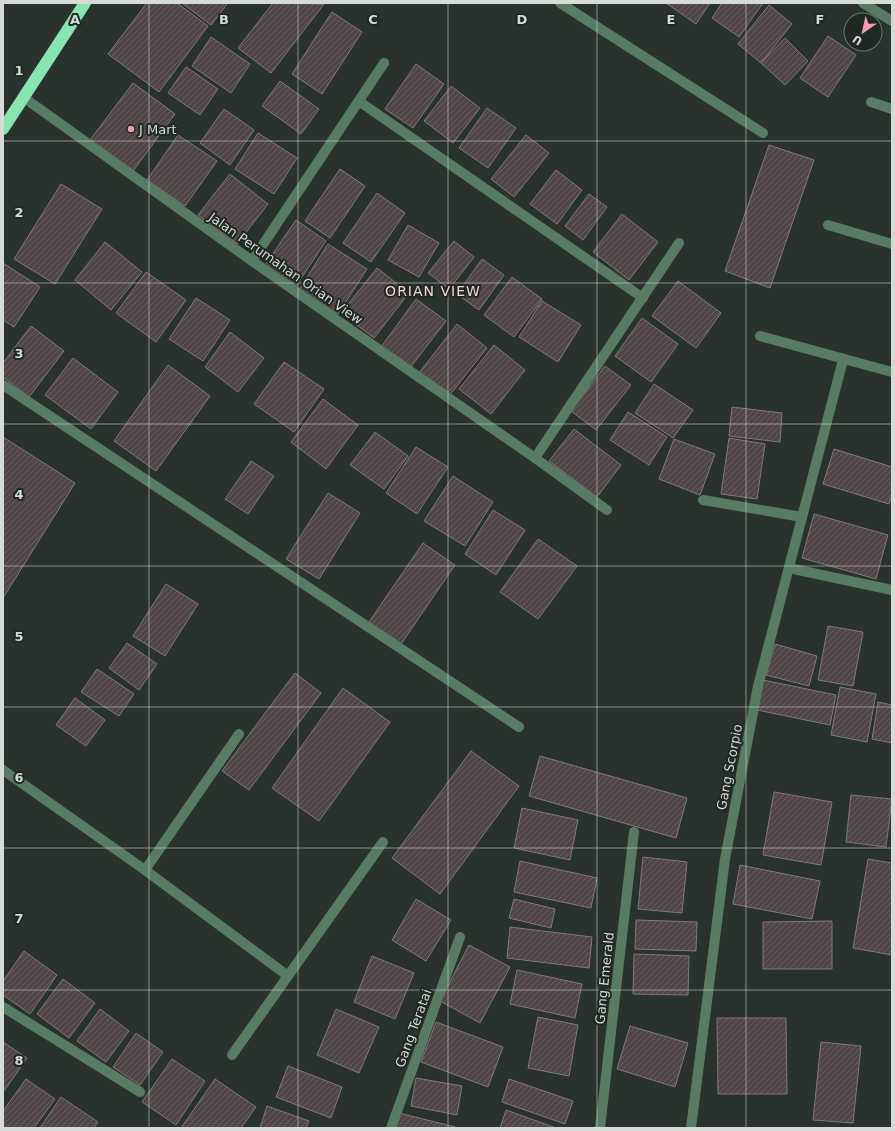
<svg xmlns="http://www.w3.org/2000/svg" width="895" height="1131" font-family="'DejaVu Sans',sans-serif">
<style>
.building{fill:url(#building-hatch);stroke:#83787a}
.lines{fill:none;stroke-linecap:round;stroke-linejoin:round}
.minor{stroke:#587b66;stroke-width:10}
.highway{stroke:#89e5b0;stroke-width:12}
.grid{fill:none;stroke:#d6dbd7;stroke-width:1;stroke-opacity:0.55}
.poi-dot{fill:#f29aaf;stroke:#202823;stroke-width:1.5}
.labels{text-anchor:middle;stroke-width:4;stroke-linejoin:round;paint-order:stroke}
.poi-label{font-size:13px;fill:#d6dbd7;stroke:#202823;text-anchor:start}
.street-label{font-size:13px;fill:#d6dbd7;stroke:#202823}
.neighbourhood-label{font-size:14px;letter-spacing:1px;fill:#f5d2d9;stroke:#202823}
.grid-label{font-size:13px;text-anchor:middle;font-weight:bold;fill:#d6dbd7;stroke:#202823;stroke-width:4;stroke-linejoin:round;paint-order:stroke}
</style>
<defs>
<pattern id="building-hatch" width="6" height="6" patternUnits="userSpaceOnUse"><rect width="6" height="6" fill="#4f4547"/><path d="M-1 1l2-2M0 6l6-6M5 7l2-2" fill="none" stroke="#685f61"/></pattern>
</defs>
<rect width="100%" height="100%" fill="#2a322d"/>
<!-- building -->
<g class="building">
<path d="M147,3H177L208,26L159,92L108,54Z"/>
<path d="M182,3H228L211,25Z"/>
<path d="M273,3L324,4L271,73L238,48Z"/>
<path d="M666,3H710L696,24Z"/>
<path d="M722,3H763L739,37L712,18Z"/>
<path d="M769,5L792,24L761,63L738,44Z"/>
<path d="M332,12L362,32L322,94L292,74Z"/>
<path d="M828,36L856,55L828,97L800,78Z"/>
<path d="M211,37L250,64L231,93L192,66Z"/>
<path d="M785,38L808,61L785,85L761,63Z"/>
<path d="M416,64L444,84L413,128L385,109Z"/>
<path d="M186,67L218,89L200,115L168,93Z"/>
<path d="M280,81L319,109L301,134L262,106Z"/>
<path d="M133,83L175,114L133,171L90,140Z"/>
<path d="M451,86L480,108L453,143L424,121Z"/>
<path d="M487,108L516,128L488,168L459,148Z"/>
<path d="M224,109L254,130L230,165L200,143Z"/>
<path d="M258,133L297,158L274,194L235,169Z"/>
<path d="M178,135L217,161L185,206L147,180Z"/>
<path d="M526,135L549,153L514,197L491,179Z"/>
<path d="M769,145L814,160L770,288L725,271Z"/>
<path d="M340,169L365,186L330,238L305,221Z"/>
<path d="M556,170L582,190L557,224L530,204Z"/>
<path d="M230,174L268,204L237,244L198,215Z"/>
<path d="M61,184L102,209L55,284L14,259Z"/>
<path d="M377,193L405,213L371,262L343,243Z"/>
<path d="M589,194L607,207L583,240L565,226Z"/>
<path d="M622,214L658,242L629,280L593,252Z"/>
<path d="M296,220L326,241L296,286L265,265Z"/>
<path d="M408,225L439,243L419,277L388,260Z"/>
<path d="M454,241L474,257L449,289L428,273Z"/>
<path d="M105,242L142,272L111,310L75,280Z"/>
<path d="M328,244L367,269L338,314L299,290Z"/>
<path d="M482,259L504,275L479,310L457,294Z"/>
<path d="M3,263L40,287L14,327L3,320Z"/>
<path d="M377,268L409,293L374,338L341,313Z"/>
<path d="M146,272L186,300L156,342L116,313Z"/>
<path d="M512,277L542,299L514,337L484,315Z"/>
<path d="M678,281L721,313L696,348L652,316Z"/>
<path d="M196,298L230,320L203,361L169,339Z"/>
<path d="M416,299L446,321L410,368L381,347Z"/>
<path d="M542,301L581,325L558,362L519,337Z"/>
<path d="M642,318L678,344L651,382L615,356Z"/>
<path d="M457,324L487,348L449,396L419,373Z"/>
<path d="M31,326L64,351L29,397L3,377V363Z"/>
<path d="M230,332L264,358L238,392L205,367Z"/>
<path d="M494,345L525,370L491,414L459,389Z"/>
<path d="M73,358L118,392L91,429L45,395Z"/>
<path d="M284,362L324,389L294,432L254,404Z"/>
<path d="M168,365L210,396L156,471L114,441Z"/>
<path d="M605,366L631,385L596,430L571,411Z"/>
<path d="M654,384L693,410L673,438L635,413Z"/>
<path d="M323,399L358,425L326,469L291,442Z"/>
<path d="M732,407L782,413L780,442L729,436Z"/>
<path d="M628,412L667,437L649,465L610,440Z"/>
<path d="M574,429L621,465L597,497L549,461Z"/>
<path d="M375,432L408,456L384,489L350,465Z"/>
<path d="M3,437L75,483L3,598Z"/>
<path d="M729,438L765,444L757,499L721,494Z"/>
<path d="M674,439L715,454L700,495L659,479Z"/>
<path d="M416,447L448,467L417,514L386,493Z"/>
<path d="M834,449L892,467V495L889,504L823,484Z"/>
<path d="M251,461L274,476L248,514L225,499Z"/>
<path d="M453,476L493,502L465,546L424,521Z"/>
<path d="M328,493L360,513L319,579L286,559Z"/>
<path d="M493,510L525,530L496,575L465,554Z"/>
<path d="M814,514L888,535L876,579L802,558Z"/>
<path d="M538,539L577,566L538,619L500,592Z"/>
<path d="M423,543L455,565L401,644L369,622Z"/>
<path d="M166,584L198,604L165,656L133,636Z"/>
<path d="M828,626L863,632L853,686L818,680Z"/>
<path d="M127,643L157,664L139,690L109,668Z"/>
<path d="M775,644L817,656L809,686L766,675Z"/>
<path d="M97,669L134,694L119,716L81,692Z"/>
<path d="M295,673L321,693L249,790L222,771Z"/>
<path d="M763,680L836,695L830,725L757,710Z"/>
<path d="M840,687L876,694L867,742L831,735Z"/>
<path d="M343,688L390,722L319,821L272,788Z"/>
<path d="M75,698L105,720L86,746L56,725Z"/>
<path d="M878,702L892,705V743L872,739Z"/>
<path d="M471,751L519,786L440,894L392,858Z"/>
<path d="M540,756L687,798L676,838L529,796Z"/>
<path d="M774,792L832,802L821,865L763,855Z"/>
<path d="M851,795L892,799L886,847L846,842Z"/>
<path d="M522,808L578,820L570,860L514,848Z"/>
<path d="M643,857L687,862L682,913L638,909Z"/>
<path d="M868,859L892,863V955L853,948Z"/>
<path d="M520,861L597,878L591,908L514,892Z"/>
<path d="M740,865L820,881L812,919L733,904Z"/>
<path d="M416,899L451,920L426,961L392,940Z"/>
<path d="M514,899L555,909L551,928L509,918Z"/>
<path d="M636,920L697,922L696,951L635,949Z"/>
<path d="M832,921V969H763V922Z"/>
<path d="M510,927L592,937L589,968L507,958Z"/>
<path d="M469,945L510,967L480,1023L440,1001Z"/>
<path d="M24,951L57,975L30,1014L3,995V981Z"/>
<path d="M634,954L689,956L688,995L633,994Z"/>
<path d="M372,956L414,973L395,1019L354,1002Z"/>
<path d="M517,970L582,984L575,1018L510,1004Z"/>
<path d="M63,979L95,1003L69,1038L37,1014Z"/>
<path d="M100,1009L129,1031L106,1062L77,1041Z"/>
<path d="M336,1009L379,1027L359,1073L317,1055Z"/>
<path d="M538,1017L578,1025L569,1076L528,1068Z"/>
<path d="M717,1018H786L787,1094H718Z"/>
<path d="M436,1022L503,1047L488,1087L421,1062Z"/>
<path d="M630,1026L688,1043L675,1087L617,1069Z"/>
<path d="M136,1033L163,1052L140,1085L113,1067Z"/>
<path d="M3,1042L27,1058L4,1091L3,1090Z"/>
<path d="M821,1042L861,1046L853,1123L813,1120Z"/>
<path d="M172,1059L205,1081L176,1125L142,1102Z"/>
<path d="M288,1066L342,1087L331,1118L276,1097Z"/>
<path d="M416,1078L462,1086L457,1115L411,1106Z"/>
<path d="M26,1079L55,1099L34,1128H3V1111Z"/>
<path d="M215,1079L256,1107L241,1128H181Z"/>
<path d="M509,1079L573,1101L565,1124L502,1102Z"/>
<path d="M61,1097L98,1122L94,1128H40Z"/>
<path d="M267,1106L309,1121L306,1128H260Z"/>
<path d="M506,1110L556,1128H500Z"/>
<path d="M399,1113L459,1128H395Z"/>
</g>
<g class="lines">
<!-- minor -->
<g class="minor">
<path d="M560,3L763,133"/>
<path d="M863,3L892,21"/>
<path d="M23,97L252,261L535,458L607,510"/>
<path d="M360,102L643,298"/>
<path d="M871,102L892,109"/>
<path d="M828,225L892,244"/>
<path d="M252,261L384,63"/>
<path d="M760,336L892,372"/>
<path d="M3,385L519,727"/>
<path d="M535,458L679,243"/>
<path d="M703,500L802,517"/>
<path d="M789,568L892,590"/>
<path d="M3,770L145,870L288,976"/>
<path d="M145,870L239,734"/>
<path d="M3,1007L140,1092"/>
<path d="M232,1055L383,842"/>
<path d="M391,1128L460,937"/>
<path d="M600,1128L634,832"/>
<path d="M691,1128L725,859L758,686L843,360"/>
</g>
<!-- highway -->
<path class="highway" d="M3,129L85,3"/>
</g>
<!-- grid -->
<path class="grid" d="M149,3V1128M298,3V1128M448,3V1128M597,3V1128M746,3V1128M3,141H892M3,283H892M3,424H892M3,566H892M3,707H892M3,848H892M3,990H892"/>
<!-- markers -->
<circle class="poi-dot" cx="131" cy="129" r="4"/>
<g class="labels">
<!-- poi labels -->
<g class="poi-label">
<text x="139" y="134">J Mart</text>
</g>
<!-- street labels -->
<g class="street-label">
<text transform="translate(286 268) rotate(35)" y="5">Jalan Perumahan Orian View</text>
<text transform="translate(729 767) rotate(-79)" y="5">Gang Scorpio</text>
<text transform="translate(604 978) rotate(-84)" y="5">Gang Emerald</text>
<text transform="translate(413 1028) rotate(-70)" y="5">Gang Teratai</text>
</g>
<!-- neighbourhood labels -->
<g class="neighbourhood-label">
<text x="433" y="296">ORIAN VIEW</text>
</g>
</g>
<g class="grid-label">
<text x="75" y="24">A</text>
<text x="224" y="24">B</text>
<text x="373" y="24">C</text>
<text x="522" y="24">D</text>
<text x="671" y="24">E</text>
<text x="820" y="24">F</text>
<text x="19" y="75">1</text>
<text x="19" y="217">2</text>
<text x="19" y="358">3</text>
<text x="19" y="499">4</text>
<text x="19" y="641">5</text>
<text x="19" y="782">6</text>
<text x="19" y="923">7</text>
<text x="19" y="1065">8</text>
</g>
<!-- border -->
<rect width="895" height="1131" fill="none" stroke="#d6dbd7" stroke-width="8"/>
<!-- north arrow -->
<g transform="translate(863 32) rotate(214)"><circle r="19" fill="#202823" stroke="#69706b"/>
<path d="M0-3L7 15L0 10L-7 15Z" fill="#f29aaf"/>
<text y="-6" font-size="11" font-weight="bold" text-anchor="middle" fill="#d6dbd7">U</text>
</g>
</svg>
